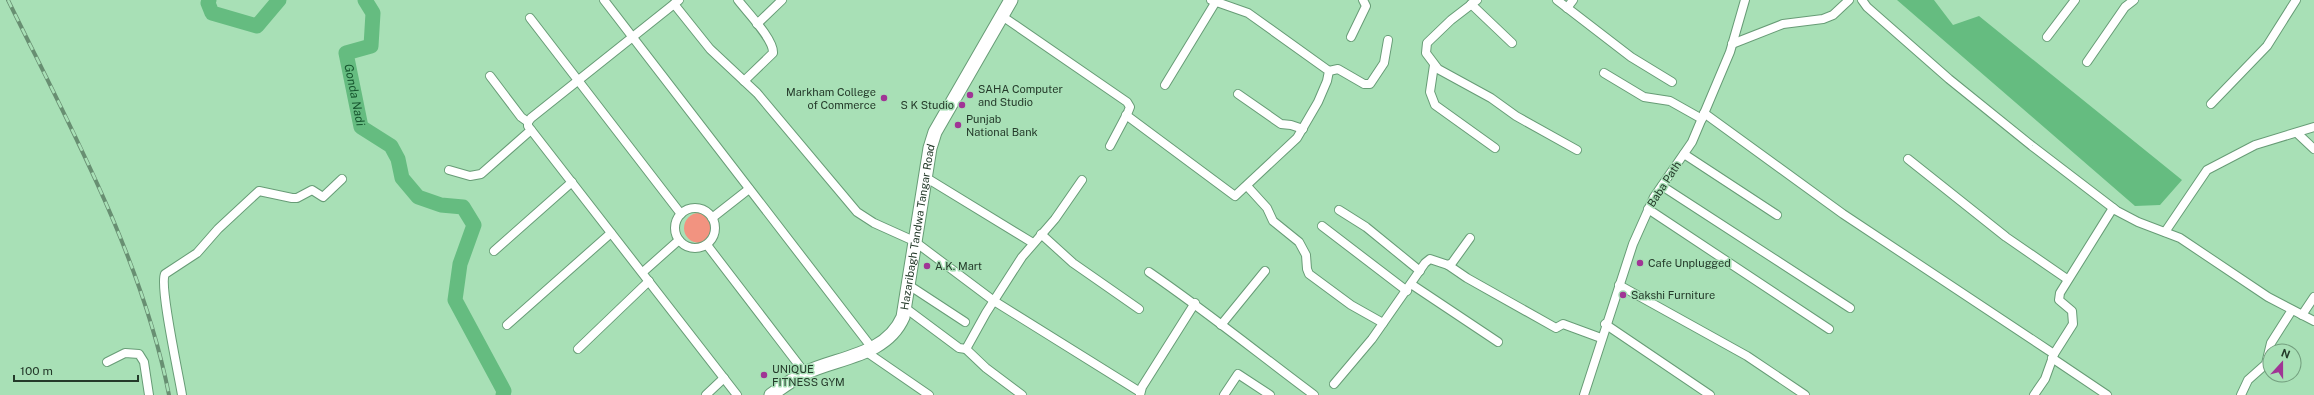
<svg xmlns="http://www.w3.org/2000/svg" width="2314" height="395" font-family="'Public Sans',sans-serif">
<style>
.green{fill:#f29380}
.water{fill:#65bc80}
.lines{fill:none;stroke-linecap:round;stroke-linejoin:round}
.river{stroke:#65bc80;stroke-width:15}
.minor-casing{stroke:#679c76;stroke-width:10}
.primary-casing{stroke:#679c76;stroke-width:15}
.minor{stroke:#fff;stroke-width:8}
.primary{stroke:#fff;stroke-width:13}
.rail-casing{stroke:#688f72;stroke-width:4}
.rail{stroke:#a8e0b6;stroke-width:2.5;stroke-dasharray:8;stroke-linecap:butt}
.poi-dot{fill:#a03595;stroke:#a8e0b6;stroke-width:1.5}
.labels{text-anchor:middle;stroke-width:3;stroke-linejoin:round;paint-order:stroke}
.poi-label{font-size:11px;fill:#243a2a;stroke:#a8e0b6;text-anchor:start}
.street-label{font-size:11px;fill:#243a2a;stroke:#a8e0b6}
.water-label{font-size:12px;font-style:italic;fill:#16552e;stroke:#a8e0b6}
</style>
<rect width="100%" height="100%" fill="#a8e0b6"/>
<!-- green -->
<circle class="green" cx="699" cy="228" r="15"/>
<!-- water -->
<path class="water" d="M1897,0H1934L1953,25L1979,16L2182,180L2160,205L2135,206Z"/>
<g class="lines">
<!-- river -->
<g class="river">
<path d="M209,0L208,3L212,13L257,26L279,0"/>
<path id="s1" d="M365,0L373,13L371,46L346,53L361,127L391,146L398,159L402,178L418,197L441,205L463,207L474,225L460,264L455,300L504,391L503,395"/>
</g>
<defs>
<g id="minor">
<path d="M604,0L872,348"/>
<path d="M679,0L531,118L528,122V126L737,395"/>
<path d="M738,0C746,11 774,39 773,53L744,81"/>
<path d="M1477,0L1451,20L1427,43L1426,53L1438,69L1491,98L1516,116L1577,150"/>
<path d="M1557,0L1631,57L1672,82"/>
<path d="M1862,0L1867,7L1949,79L2032,146L2117,211L2138,222L2180,238L2268,297L2314,321"/>
<path d="M674,4L710,49L757,93L857,212L874,223L914,241L994,301L1140,392"/>
<path d="M1471,4L1512,43"/>
<path d="M1567,8L1573,0"/>
<path d="M1002,16L1127,102L1130,107L1128,112L1110,146"/>
<path d="M530,18L681,214"/>
<path d="M757,24L782,0"/>
<path d="M1351,37L1366,6L1363,0"/>
<path d="M2047,37L2075,0"/>
<path d="M1732,44L1783,24L1823,19L1833,15L1849,0"/>
<path d="M2087,62L2125,7L2134,0"/>
<path d="M1434,65L1430,92L1435,105L1495,148"/>
<path d="M1329,71L1338,69L1364,84H1370L1384,63L1388,40"/>
<path d="M1604,73L1644,97L1670,101L1702,119"/>
<path d="M490,76L521,117L528,122"/>
<path d="M1165,85L1215,3"/>
<path d="M1238,94L1281,124L1291,125L1303,129"/>
<path d="M2211,104L2267,46L2296,0"/>
<path d="M1704,113L1843,214L2054,354"/>
<path d="M1126,115L1235,196L1297,138L1318,102L1327,81L1329,71L1248,13L1211,0"/>
<path d="M2297,133L2314,149"/>
<path d="M1684,154L1777,215"/>
<path d="M1908,159L2006,237L2067,279"/>
<path d="M449,170L470,176L481,174L531,130"/>
<path d="M925,177L1033,243"/>
<path d="M1247,186L1267,208L1273,221L1299,242L1306,255L1307,269L1309,274L1351,305L1383,323"/>
<path d="M1662,186L1850,308"/>
<circle cx="695" cy="228" r="20"/>
<path d="M1648,209L1829,329"/>
<path d="M1339,210L1366,227L1420,271"/>
<path d="M712,218L749,189"/>
<path d="M1322,226L1407,291"/>
<path d="M2165,232L2207,170L2255,145L2314,127"/>
<path d="M1041,234L1073,263L1139,309"/>
<path d="M707,245L805,373"/>
<path d="M494,251L572,182"/>
<path d="M1448,265L1467,278L1556,328L1563,324L1601,338"/>
<path d="M643,272L679,240"/>
<path d="M1149,272C1206,311 1259,354 1314,395"/>
<path d="M907,284L965,322"/>
<path d="M1411,284L1498,342"/>
<path d="M1619,285L1747,356L1805,395"/>
<path d="M904,307L959,348L966,349L986,313L1022,257L1055,219L1082,180"/>
<path d="M2302,315L2314,297"/>
<path d="M1605,324L1710,395"/>
<path d="M507,325L611,233"/>
<path d="M1221,325L1265,271"/>
<path d="M578,349L649,281"/>
<path d="M966,349L986,368L1022,395"/>
<path d="M865,351L929,395"/>
<path d="M2052,358L2107,395"/>
<path d="M107,362L125,353L139,354L144,362L149,395"/>
<path d="M1334,384L1372,339L1425,263L1430,259L1448,265L1452,263L1470,238"/>
<path d="M182,395C179,376 159,285 165,274L197,253L218,229L259,191L292,198H297L312,190L323,197L342,179"/>
<path d="M706,395L724,378"/>
<path d="M1140,395L1142,387L1195,303"/>
<path d="M1224,395L1238,374L1270,395"/>
<path d="M1584,395L1633,244L1654,197L1692,142L1730,52L1745,0"/>
<path d="M2034,395L2045,379L2054,354L2073,324L2072,311L2059,300L2060,293L2113,208"/>
<path d="M2241,395L2248,380L2266,364L2271,343L2292,310"/>
</g>
<g id="primary">
<path id="s2" d="M771,395C782,387 793,379 805,373C838,357 886,356 903,317L930,148L935,132L1011,0"/>
</g>
</defs>
<!-- minor casing -->
<use href="#minor" class="minor-casing"/>
<!-- primary casing -->
<use href="#primary" class="primary-casing"/>
<!-- minor -->
<use href="#minor" class="minor"/>
<!-- primary -->
<use href="#primary" class="primary"/>
<defs>
<path id="rail" d="M8,0C69,125 142,257 169,395"/>
</defs>
<!-- rail casing -->
<use href="#rail" class="rail-casing"/>
<!-- rail -->
<use href="#rail" class="rail"/>
</g>
<!-- markers -->
<g class="poi-dot">
<circle cx="970" cy="95" r="4"/>
<circle cx="884" cy="98" r="4"/>
<circle cx="962" cy="105" r="4"/>
<circle cx="958" cy="125" r="4"/>
<circle cx="1640" cy="263" r="4"/>
<circle cx="927" cy="266" r="4"/>
<circle cx="1623" cy="295" r="4"/>
<circle cx="764" cy="375" r="4"/>
</g>
<g class="labels">
<!-- poi labels -->
<g class="poi-label">
<text x="978" y="93">SAHA Computer<tspan x="978" dy="13">and Studio</tspan></text>
<text x="876" y="96" text-anchor="end">Markham College<tspan x="876" dy="13">of Commerce</tspan></text>
<text x="954" y="109" text-anchor="end">S K Studio</text>
<text x="966" y="123">Punjab<tspan x="966" dy="13">National Bank</tspan></text>
<text x="1648" y="267">Cafe Unplugged</text>
<text x="935" y="270">A.K. Mart</text>
<text x="1631" y="299">Sakshi Furniture</text>
<text x="772" y="373">UNIQUE<tspan x="772" dy="13">FITNESS GYM</tspan></text>
</g>
<!-- street labels -->
<g class="street-label">
<text transform="translate(1664 184) rotate(-57)" y="4">Baba Path</text>
<text dy="4" stroke="none"><textPath href="#s2" startOffset="248">Hazaribagh Tandwa Tangar Road</textPath></text>
</g>
<!-- water labels -->
<g class="water-label">
<text dy="4" stroke="none"><textPath href="#s1" startOffset="117">Gonda Nadi</textPath></text>
</g>
</g>
<!-- north arrow -->
<g transform="translate(2282 363) rotate(21)"><circle r="19" fill="#a8e0b6" stroke="#739e7e"/>
<path d="M0-3L7 15L0 10L-7 15Z" fill="#a03595"/>
<text y="-6" font-size="11" font-weight="bold" text-anchor="middle" fill="#243a2a">N</text>
</g>
<!-- scale -->
<path d="M14 375v6h124v-6" fill="none" stroke="#243a2a" stroke-width="2"/>
<text x="20" y="375" font-size="12" fill="#243a2a" stroke="#a8e0b6" stroke-width="3" paint-order="stroke">100 m</text>
</svg>
